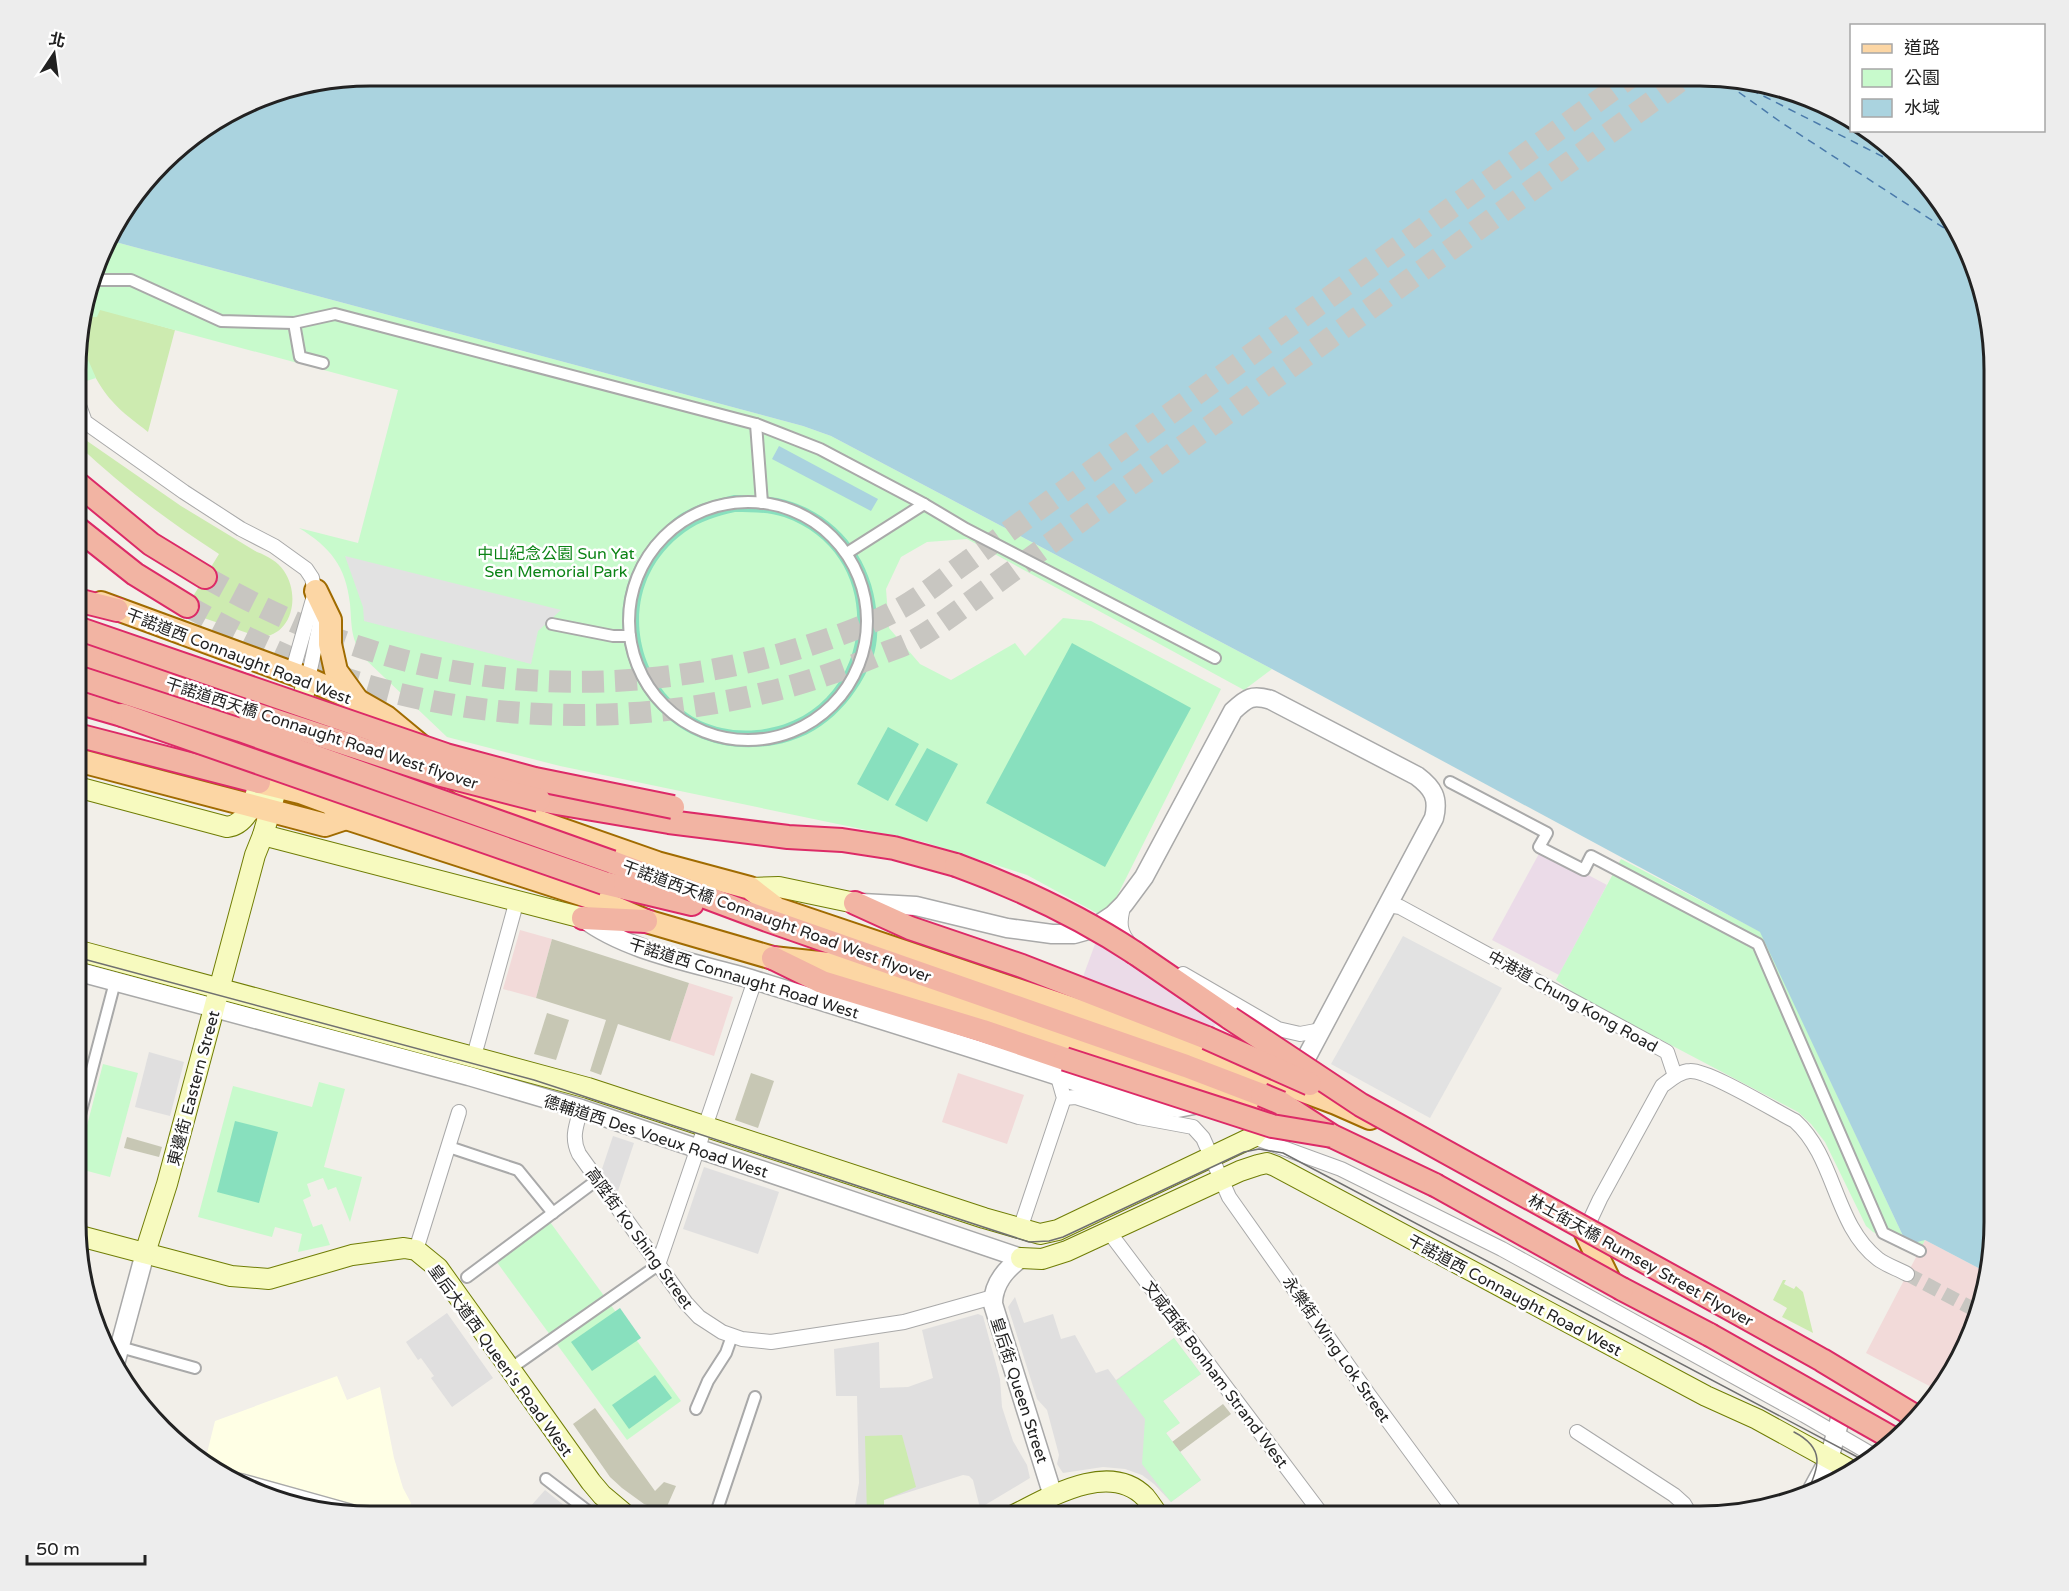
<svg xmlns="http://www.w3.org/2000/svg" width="2069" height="1591" font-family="'Varela Round','Noto Sans TC',sans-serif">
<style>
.residential{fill:#e0dfdf}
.commercial{fill:#f2dad9}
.industrial{fill:#ebdbe8}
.education{fill:#ffffe5}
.construction{fill:#c7c7b4}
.grass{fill:#cdebb0}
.park{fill:#c8facc}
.pitch{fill:#88e0be;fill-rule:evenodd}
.parking{fill:#e2e2e2}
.water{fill:#aad3df}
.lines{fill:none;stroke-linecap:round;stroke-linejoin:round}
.ferry{stroke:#4a7aab;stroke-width:1.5;stroke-dasharray:8 6;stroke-linecap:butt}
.minor-tunnel{stroke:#c8c6c1;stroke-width:14;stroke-dasharray:14 7;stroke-linecap:butt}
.trunk-tunnel{stroke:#c8c6c1;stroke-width:22;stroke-dasharray:22 11;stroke-linecap:butt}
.pedestrian-casing{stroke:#a9a9a9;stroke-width:14}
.minor-casing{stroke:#a9a9a9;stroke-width:16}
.tertiary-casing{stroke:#a9a9a9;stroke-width:21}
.secondary-casing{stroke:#707d05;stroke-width:22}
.primary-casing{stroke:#a06b00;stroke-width:26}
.trunk-casing{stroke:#dc2a67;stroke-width:26}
.pedestrian{stroke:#fff;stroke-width:10}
.minor{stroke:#fff;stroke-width:14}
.tertiary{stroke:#fff;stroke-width:18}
.secondary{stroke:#f7fabf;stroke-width:20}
.primary{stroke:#fcd6a4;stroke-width:22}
.trunk{stroke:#f2b4a3;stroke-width:22}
.tram{stroke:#707070;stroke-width:1.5}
.trunk-bridge-casing{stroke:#dc2a67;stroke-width:26;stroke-linecap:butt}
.trunk-bridge{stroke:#f2b4a3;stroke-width:22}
.labels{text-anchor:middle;stroke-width:5;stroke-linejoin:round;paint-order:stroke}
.park-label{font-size:16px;fill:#0c8416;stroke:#fff}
.street-label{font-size:16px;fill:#222;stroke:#fff}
.rim{fill:none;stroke:#222;stroke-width:3}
</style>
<rect width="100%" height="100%" fill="#f2efe9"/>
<!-- residential -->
<g class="residential">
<path d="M149,1052L184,1062L170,1116L135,1107Z"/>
<path d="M613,1136L634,1143L618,1191L615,1190L601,1172Z"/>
<path d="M704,1167L779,1192L758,1254L683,1229Z"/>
<path d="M1015,1297L1024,1323L1053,1314L1061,1339L1075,1335L1096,1373L1108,1369L1116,1380L1174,1338L1201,1374L1163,1401L1178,1421L1166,1433L1201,1480L1171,1502L1154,1484L1142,1475L1125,1469L1103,1467L1063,1473L1057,1464L1059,1455L1047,1410L1037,1399L1008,1307Z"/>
<path d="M447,1313L493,1378L452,1407L431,1378L434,1376L421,1358L418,1360L406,1342Z"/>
<path d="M978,1314L983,1316L1000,1379L1002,1407L1013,1441L1027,1465L1030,1478L980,1508L973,1480L969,1476L963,1475L884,1500V1516H853L859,1483L857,1396H836L834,1349L879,1342L880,1388L908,1387L933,1378L922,1330Z"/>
<path d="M545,1490L576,1515H523Z"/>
</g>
<!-- commercial -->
<g class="commercial">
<path d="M520,930L552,939L536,998L503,989Z"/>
<path d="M689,983L733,997L714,1056L670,1041Z"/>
<path d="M958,1073L1024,1095L1007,1144L942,1122Z"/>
<path d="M1925,1240L1986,1272L1971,1335L1937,1390L1866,1353Z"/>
</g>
<!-- industrial -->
<g class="industrial">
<path d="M1541,850L1607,885L1559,975L1492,940Z"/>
<path d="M1098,936L1228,1001L1209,1036L1077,993Z"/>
</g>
<!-- education -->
<path class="education" d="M337,1376L347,1400L380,1387L394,1458L403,1488L411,1503L406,1515H377L353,1506L215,1468L205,1461L215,1421Z"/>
<!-- construction -->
<g class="construction">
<path d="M552,939L689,983L670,1041L618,1024L601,1075L590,1071L606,1020L536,998Z"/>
<path d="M547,1013L569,1020L556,1060L534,1054Z"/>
<path d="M751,1073L774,1081L758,1128L735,1120Z"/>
<path d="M127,1137L162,1147L159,1157L124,1148Z"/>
<path d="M1223,1404L1231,1414L1180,1452L1172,1442Z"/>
<path d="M595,1408L655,1491L664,1482L676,1486L665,1511L644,1504L622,1488L610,1477L573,1424Z"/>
</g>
<!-- grass -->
<g class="grass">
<path d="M100,309L175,330L148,432C136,422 122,413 112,401C98,386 80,353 83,332C85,324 93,315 100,309Z"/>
<path d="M77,434L181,506L257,552C268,556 278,562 284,571C301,596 292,637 259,637L201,617L181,616L219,554C168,521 121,486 77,444Z"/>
<path d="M1783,1280H1786L1784,1284L1794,1289L1796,1286L1803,1292L1813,1333L1782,1317L1787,1308L1773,1300Z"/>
<path d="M902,1435L916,1487L884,1500V1516H867L865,1436Z"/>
</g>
<!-- park -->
<g class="park">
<path d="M108,240L803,426L831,436L1272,669L1244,690L967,539L927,542L901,557L886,589L889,628L920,664L951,680L1015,643L1025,656L1063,618L1091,621L1221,689L1106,918L1027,875L924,842L560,766L447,737L364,658C350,638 352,626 350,604C346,566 330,547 299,528L358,543L398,390L100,310L97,317H92L83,332L86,355L96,378L77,384L78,331Z"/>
<path d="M1621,859L1761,932L1904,1238L1925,1240L1918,1254L1873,1232L1866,1226L1825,1142L1811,1124L1798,1112L1576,995L1556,980Z"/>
<path d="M103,1064L138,1073L110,1177L76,1168Z"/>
<path d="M319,1082L345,1089L324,1167L362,1177L350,1222L336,1187L328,1190L323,1178L307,1184L311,1196L303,1200L313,1227L322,1224L330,1245L298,1252L302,1234L275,1227L272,1237L198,1217L233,1086L312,1107Z"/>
<path d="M550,1222L681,1401L627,1440L496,1261Z"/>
<path d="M1174,1338L1201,1374L1163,1401L1180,1423L1166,1433L1201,1480L1171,1502L1142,1464L1145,1419L1116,1381Z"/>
</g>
<!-- pitch -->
<g class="pitch">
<path d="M734,495C753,496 774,495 792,502C843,519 875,567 877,619C878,632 877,648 872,660C854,703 821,737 774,745C639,768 566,602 675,518C692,505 713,500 734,495ZM735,512C752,512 768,512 784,517C895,556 875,719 757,730C647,741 595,597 685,532C700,521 717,516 735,512Z"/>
<path d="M1072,643L1191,708L1105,867L986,803Z"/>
<path d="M888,727L919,744L888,801L857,784Z"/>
<path d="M927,748L958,764L927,822L895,805Z"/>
<path d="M235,1121L278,1132L259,1203L217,1192Z"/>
<path d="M620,1308L641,1338L592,1371L571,1342Z"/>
<path d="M655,1375L672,1398L629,1429L612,1405Z"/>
</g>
<!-- parking -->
<g class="parking">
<path d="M345,556L561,610L538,631L531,664L364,621L363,607Z"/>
<path d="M1403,936L1502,988L1430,1118L1331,1064Z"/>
</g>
<!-- water -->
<g class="water">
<path d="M370,75L1718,76L1812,97L1851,122L1852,130L1865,131L1893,148L1964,240L1994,369L1993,1241L1986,1272L1925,1240L1913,1243L1904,1238L1760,932L1272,669L831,436L803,426L108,240L114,223L176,148L275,91Z"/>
<path d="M779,446L878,499L871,511L772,459Z"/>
</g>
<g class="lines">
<!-- ferry -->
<g class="ferry">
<path d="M1716,76L1782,123L1964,241"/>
<path d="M1726,77L1911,171"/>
</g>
<!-- minor-tunnel -->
<path class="minor-tunnel" d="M1907,1274L1977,1311"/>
<!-- trunk-tunnel -->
<g class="trunk-tunnel">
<path d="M205,577C257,606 309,631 366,649C509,696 671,691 813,644C841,635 871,624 897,610C922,597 945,577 968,561L1632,76"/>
<path d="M187,606C223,626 259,644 296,660C444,722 613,730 768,692C806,683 843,670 879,655C890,650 902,647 913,641C941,625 968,603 995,584L1687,76"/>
</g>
<defs>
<g id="pedestrian">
<path d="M95,280H131L221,321L294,323L335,314L756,424L820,449L924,504L966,529L1215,658"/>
<path d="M294,323L300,357L323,363"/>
<path d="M756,424L762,503"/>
<circle cx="748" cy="621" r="119"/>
<path d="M847,553L924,504"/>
<path d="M552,624L613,636H630"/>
<path d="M1450,782L1547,833L1539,847L1584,870L1591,856L1758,944L1883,1233L1920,1251"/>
<path d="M76,1130L115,982"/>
<path d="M449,1147L518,1170L553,1213"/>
<path d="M467,1277L597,1180"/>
<path d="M120,1347L195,1368"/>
<path d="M510,1369L658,1265"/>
<path d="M696,1409L708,1381L726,1353L732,1336"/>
<path d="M546,1479L593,1515"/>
<path d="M715,1516L755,1397"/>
</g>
<g id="minor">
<path d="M77,400L85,422L184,492L241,529L274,546L306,569L312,578L321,619L308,679"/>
<path d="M292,673L314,596"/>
<path d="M1124,904C1119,921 1118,933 1132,946"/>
<path d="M1388,905L1400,907L1667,1052L1675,1076"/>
<path d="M1183,974L1278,1029L1300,1034L1321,1030"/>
<path d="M474,1056L517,900"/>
<path d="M1064,1098L1076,1097L1139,1117L1193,1127L1203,1138L1229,1197L1369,1395L1458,1516"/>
<path d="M581,1109C576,1126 571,1138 579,1154L686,1303L699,1317L722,1332L742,1339L771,1342L904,1322L993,1297"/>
<path d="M1253,1137L1341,1169L1502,1249L1804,1415L1871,1454"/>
<path d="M1020,1229L1064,1098L1058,1077"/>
<path d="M1585,1231L1600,1199L1662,1086C1670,1080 1680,1071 1690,1071C1709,1070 1775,1111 1795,1121C1836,1158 1834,1225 1878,1259C1886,1265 1898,1269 1907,1274"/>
<path d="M1109,1232L1323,1516"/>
<path d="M416,1250L459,1112"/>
<path d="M658,1265L755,980"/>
<path d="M1577,1432L1674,1495L1684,1504L1691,1516"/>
</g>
<g id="tertiary">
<path d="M862,903L916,906L1007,928L1052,934H1074L1092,929L1113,915L1124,904L1144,877L1233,711C1247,698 1252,694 1271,700L1417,776C1433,788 1439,798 1434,818L1296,1077"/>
<path d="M583,918C629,953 699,963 754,980C883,1020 1012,1060 1141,1103L1178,1108L1204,1103"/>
<path d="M76,971L469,1076L581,1109L1021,1258"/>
<path d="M1021,1258C1006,1269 993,1283 993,1304L1053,1496"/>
<path d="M115,1364L145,1253"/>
<path d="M240,1483L355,1515"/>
<path d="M1811,1492L1829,1459L1843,1408"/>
</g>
<g id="secondary">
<path d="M77,787L227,827C252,824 257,789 263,769"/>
<path d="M263,835L583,918"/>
<path d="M750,888L779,887L855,903"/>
<path d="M76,950L588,1088L984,1218L1040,1234L1058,1230L1253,1137L1274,1112"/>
<path d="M76,1235L231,1276L269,1279L352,1255L404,1248L416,1250L438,1268L591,1482L602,1495L627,1516"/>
<path d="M145,1253L167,1184L255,855L263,835L308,679"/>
<path d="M1021,1258L1042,1259L1067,1251L1240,1171L1258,1165L1267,1163L1275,1166L1706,1396L1757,1419L1850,1470"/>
<path d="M1012,1516C1048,1498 1109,1460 1145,1497C1150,1503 1154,1510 1159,1516"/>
</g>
<g id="primary">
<path d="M316,591L330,620V644L336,671L357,700"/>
<path d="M101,603L308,679L358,701L386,717L421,746"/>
<path d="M77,760L325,825L346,818"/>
<path d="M454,778L482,799L497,807L657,863L750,888L777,909L1192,1049L1336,1103L1370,1118"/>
<path d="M259,782L300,792L330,803L346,818L590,897L646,921L773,958L829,964L1089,1047L1224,1094L1290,1124"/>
<path d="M1585,1231L1609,1280"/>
</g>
<g id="trunk">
<path d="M77,483L151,544L205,577"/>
<path d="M77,528L135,574L187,606"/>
<path d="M77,600L117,610"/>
<path d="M77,652L249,712"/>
<path d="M77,702L122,715"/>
<path d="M77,735L259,782"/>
<path d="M539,800L669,822L788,837L842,840L894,848L956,865"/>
<path d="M612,862L767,920L1186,1066L1262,1095"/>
<path d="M604,883L692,904"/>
<path d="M855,903L910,928L1022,966L1207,1038"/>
<path d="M583,918L646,921"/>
<path d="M1135,953L1230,1018"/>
<path d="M773,958L822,982L983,1031L1065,1059"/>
<path d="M1281,1103L1332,1136L1435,1185"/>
<path d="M1622,1289L1710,1335"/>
</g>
</defs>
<!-- pedestrian casing -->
<use href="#pedestrian" class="pedestrian-casing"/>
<!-- minor casing -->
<use href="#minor" class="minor-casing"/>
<!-- tertiary casing -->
<use href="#tertiary" class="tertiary-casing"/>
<!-- secondary casing -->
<use href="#secondary" class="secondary-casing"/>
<!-- primary casing -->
<use href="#primary" class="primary-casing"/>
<!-- trunk casing -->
<use href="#trunk" class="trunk-casing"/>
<!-- pedestrian -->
<use href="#pedestrian" class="pedestrian"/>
<!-- minor -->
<use href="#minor" class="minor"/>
<!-- tertiary -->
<use href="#tertiary" class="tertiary"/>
<!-- secondary -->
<use href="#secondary" class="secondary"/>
<!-- primary -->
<use href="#primary" class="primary"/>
<!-- trunk -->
<use href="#trunk" class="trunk"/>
<!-- tram -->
<g class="tram">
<path d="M76,957L534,1080L1029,1242L1049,1241L1063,1237L1244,1152L1259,1149L1283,1153L1863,1460"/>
<path d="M1794,1432C1825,1448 1820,1467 1806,1494"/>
</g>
<defs>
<g id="trunk-bridge">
<path d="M77,628L446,755L535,779L673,807"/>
<path d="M77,677L240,730L612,862"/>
<path d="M249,712L438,774L539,800"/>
<path d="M122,715L604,883"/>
<path d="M956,865C1019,888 1079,916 1135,953"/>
<path d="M1230,1018L1361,1105L1727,1307L1822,1360L1918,1418"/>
<path d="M1207,1038L1310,1084"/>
<path d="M1065,1059L1272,1126L1332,1136"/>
<path d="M1262,1095L1281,1103"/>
<path d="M1435,1185L1622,1289"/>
<path d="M1710,1335L1892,1438"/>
</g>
</defs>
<!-- trunk-bridge casing -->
<use href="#trunk-bridge" class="trunk-bridge-casing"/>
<!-- trunk-bridge -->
<use href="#trunk-bridge" class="trunk-bridge"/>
</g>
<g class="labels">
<!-- park labels -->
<g class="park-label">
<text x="556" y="559">中山紀念公園 Sun Yat<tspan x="556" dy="18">Sen Memorial Park</tspan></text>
</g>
<!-- street labels -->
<g class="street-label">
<text transform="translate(239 656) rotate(21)" y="6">干諾道西 Connaught Road West</text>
<text transform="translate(322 733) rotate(18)" y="6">干諾道西天橋 Connaught Road West flyover</text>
<text transform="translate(777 921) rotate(20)" y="6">干諾道西天橋 Connaught Road West flyover</text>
<text transform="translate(744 978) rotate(17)" y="6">干諾道西 Connaught Road West</text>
<text transform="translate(1573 1001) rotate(29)" y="6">中港道 Chung Kong Road</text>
<text transform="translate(193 1088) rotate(-75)" y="6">東邊街 Eastern Street</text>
<text transform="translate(656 1136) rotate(18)" y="6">德輔道西 Des Voeux Road West</text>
<text transform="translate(640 1238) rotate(54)" y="6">高陞街 Ko Shing Street</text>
<text transform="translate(1641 1260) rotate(29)" y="6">林士街天橋 Rumsey Street Flyover</text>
<text transform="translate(1515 1295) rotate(28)" y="6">干諾道西 Connaught Road West</text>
<text transform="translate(1337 1349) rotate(55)" y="6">永樂街 Wing Lok Street</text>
<text transform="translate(501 1360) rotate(54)" y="6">皇后大道西 Queen's Road West</text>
<text transform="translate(1216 1374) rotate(53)" y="6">文咸西街 Bonham Strand West</text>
<text transform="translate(1020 1390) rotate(72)" y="6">皇后街 Queen Street</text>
</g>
</g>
<!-- crop -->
<path d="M0 0H2069V1591H0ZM370 86H1700A284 284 0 0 1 1984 370V1222A284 284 0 0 1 1700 1506H370A284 284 0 0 1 86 1222V370A284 284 0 0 1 370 86Z" fill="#ededed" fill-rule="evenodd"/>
<path class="rim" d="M370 86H1700A284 284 0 0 1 1984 370V1222A284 284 0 0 1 1700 1506H370A284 284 0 0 1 86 1222V370A284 284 0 0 1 370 86Z"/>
<!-- legend -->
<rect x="1850" y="24" width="195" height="108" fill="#ffffff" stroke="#a7a7a7" stroke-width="1.5"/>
<rect x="1862" y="44" width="30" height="9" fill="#fcd6a4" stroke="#a7a7a7" stroke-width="1.5"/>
<text x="1904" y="54" font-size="18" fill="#222222">道路</text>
<rect x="1862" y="69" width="30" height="18" fill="#c8facc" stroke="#a7a7a7" stroke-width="1.5"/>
<text x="1904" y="84" font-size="18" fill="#222222">公園</text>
<rect x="1862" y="99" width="30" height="18" fill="#aad3df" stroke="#a7a7a7" stroke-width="1.5"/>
<text x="1904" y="114" font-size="18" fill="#222222">水域</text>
<!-- north arrow -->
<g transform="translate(54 54) rotate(13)" stroke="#ffffff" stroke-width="4.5" paint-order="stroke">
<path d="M0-4.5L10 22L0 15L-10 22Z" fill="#222222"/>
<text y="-9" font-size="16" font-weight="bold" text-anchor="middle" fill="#222222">北</text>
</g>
<!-- scale -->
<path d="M27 1555v9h118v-9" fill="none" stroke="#222222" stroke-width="3"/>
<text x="36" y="1555" font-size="18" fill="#222222" stroke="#ffffff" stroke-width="4.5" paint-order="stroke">50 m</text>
</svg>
